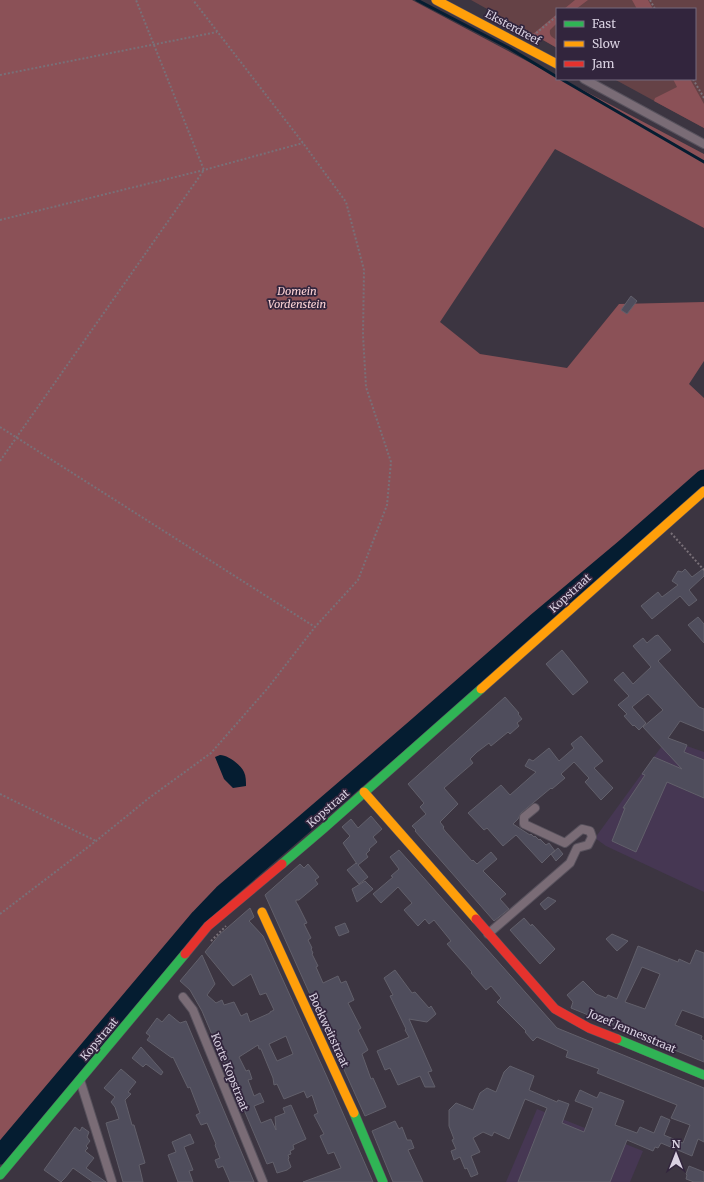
<svg xmlns="http://www.w3.org/2000/svg" width="704" height="1182" font-family="Merriweather,serif">
<style>
.built{fill:#463753}
.green{fill:#654246}
.forest{fill:#8b5157}
.water{fill:#051d31}
.lines{fill:none;stroke-linecap:round;stroke-linejoin:round}
.stream{stroke:#051d31;stroke-width:3}
.river{stroke:#051d31;stroke-width:19}
.building{fill:#4f4d5c;stroke:#62606b;fill-rule:evenodd}
.street-casing{stroke:#58525d;stroke-width:10}
.fast-casing{stroke:#58525d;stroke-width:10}
.slow-casing{stroke:#58525d;stroke-width:10}
.jam-casing{stroke:#58525d;stroke-width:10}
.path{stroke:#797078;stroke-width:2;stroke-dasharray:2 2;stroke-linecap:butt}
.street{stroke:#7a6c76;stroke-width:8}
.fast{stroke:#30b455;stroke-width:9}
.slow{stroke:#ff9f0a;stroke-width:9}
.jam{stroke:#e5322d;stroke-width:9}
.labels{text-anchor:middle;stroke-width:3.5;stroke-linejoin:round;paint-order:stroke}
.street-label{font-size:11px;fill:#d9d1e1;stroke:#32253d}
.park-label{font-size:11px;font-style:italic;fill:#fdd3d5;stroke:#32253d}
</style>
<rect width="100%" height="100%" fill="#3c3541"/>
<!-- built -->
<g class="built">
<path d="M667,739L704,752V892L606,846L595,838Z"/>
<path d="M537,1109L643,1151L630,1182H506Z"/>
</g>
<!-- green -->
<path class="green" d="M471,0H704V128L614,79H695V9H557V48Z"/>
<!-- forest -->
<g class="forest">
<path d="M0,0H412L557,77V79H562L704,154V228L555,149L440,322L480,354L567,368L619,304L704,302V361L689,384L704,398V474L226,896L147,986L0,1161Z"/>
<path d="M575,0H588L576,9H564Z"/>
<path d="M632,0H648L653,9H637Z"/>
<path d="M557,14V23L550,30C549,36 552,37 557,40V48L533,34Z"/>
<path d="M673,79H690L704,104V128L654,101L655,98L677,87Z"/>
</g>
<!-- water -->
<path class="water" d="M220,755C228,755 241,765 244,772C246,776 246,782 246,786L233,788L224,779L215,757Z"/>
<g class="lines">
<!-- stream -->
<g class="stream">
<path d="M417,0L509,48L557,77"/>
<path d="M561,79L704,162"/>
</g>
<!-- river -->
<path class="river" d="M0,1155L200,918L223,894L416,728L537,622L624,549L704,479"/>
</g>
<!-- building -->
<g class="building">
<path d="M631,296L637,301L627,314L621,310Z"/>
<path d="M704,568V576L689,590L697,600L689,606L680,596L652,619L641,606L658,592L662,597L678,585L672,581L678,571L682,572L685,569L692,577Z"/>
<path d="M698,617L704,624V643L688,625Z"/>
<path d="M658,635L671,650L658,661L699,707L704,709V731L680,721L668,738L687,745L684,752L704,760V798L667,782L636,852L612,841L625,808H623L645,775L642,774L654,757L682,769L643,727L663,710L648,694L632,707L646,723L639,730L634,725L633,726L624,716L627,714L618,705L629,696L614,680L623,672L633,684L651,667L633,646L643,638L647,643L655,636Z"/>
<path d="M562,650L588,682L573,695L546,664Z"/>
<path d="M505,697L519,713L518,714L522,719L517,723L519,726L510,734L508,732L491,746L489,743L477,752L470,759L473,763L444,788L458,804L440,822L444,827L443,828L445,831L472,861L473,860L477,864L491,852L497,859L483,871L506,894L500,899L509,909L494,921L415,831L416,830L412,826L426,814L420,807L424,803L408,784Z"/>
<path d="M581,736L603,761L594,768L613,788L601,800L585,782L589,778L574,762L561,774L565,778L552,789L551,788L521,813L518,819L513,824L530,835L531,834L534,837L535,836L539,840L540,839L546,845L549,843L555,851L551,854L558,848L563,854L556,861L551,854L542,863L516,835L503,846L487,828L484,830L468,813L501,785L510,795L536,772L525,766L529,759L533,761L549,748L559,761L574,748L571,744Z"/>
<path d="M371,816L382,829L373,837L377,842L369,849L370,850L366,854L368,857L358,865L368,877L359,884L347,870L356,863L357,864L343,843L350,836L342,827L351,819L358,828Z"/>
<path d="M399,850L557,1028L704,1088V1142L698,1139L692,1156L661,1143L658,1148L655,1147L653,1151L627,1140L610,1182H518L547,1108L525,1099L509,1139L494,1132L492,1136L483,1132L473,1138L480,1152L471,1156L478,1174L471,1177L467,1168L465,1169L460,1157L454,1160L451,1151L456,1149L452,1140L454,1139L449,1126V1110L456,1103L473,1110L480,1093L487,1088L496,1092L504,1072L510,1066L534,1076L529,1090L557,1102L558,1100L569,1104L562,1123L584,1132L593,1108L575,1101L580,1090L597,1098L600,1092L624,1101L615,1125L637,1133L640,1127L654,1133L661,1116L670,1120L664,1135L683,1143L690,1125L671,1118L677,1105L597,1073L599,1069L566,1057L568,1051L537,1037L533,1041L525,1032L526,1031L497,1002L501,998L491,986L486,990L471,973L472,972L447,944L451,941L434,920L429,924L425,919L418,926L404,910L412,903L398,887L381,903L373,894L393,877L391,876L399,869L390,857Z"/>
<path d="M300,864L304,868L308,864L319,877L315,880L318,884L299,900H296V902L298,905L307,923L304,924L311,938L308,940L312,948L311,949L313,953L312,954L318,966L316,967L323,983L338,976L341,983L346,981L354,1000L348,1003L361,1028L358,1030L368,1050L362,1054L371,1079L373,1078L386,1107L365,1116L265,895Z"/>
<path d="M365,881L373,889L357,902L352,889Z"/>
<path d="M548,897L556,901L545,910L540,904Z"/>
<path d="M250,908L254,917L249,921L263,936L327,1077L373,1182H303L341,1168L334,1152L328,1154L320,1136L324,1134L314,1115L318,1113L312,1095L307,1098L304,1091L284,1099L277,1084L274,1085L273,1078L261,1049H259L258,1045L239,1057L246,1071L249,1070L252,1079L248,1080L254,1096L260,1093L264,1102L254,1106L261,1123L271,1119L276,1130L275,1117L285,1113L283,1108L291,1105L306,1139L293,1145L294,1149L290,1151L291,1154L288,1155L289,1158L288,1159L291,1167L287,1170L277,1173L273,1162L267,1164L202,1011L190,990L180,981L202,955L215,984L207,995L216,1003L222,1000L224,1005L234,1002L241,1016L247,1013L250,1022L270,1013V1012L274,1010L266,993L260,995L251,974L233,986L205,952L219,935ZM286,1036L293,1054L277,1061L269,1044Z"/>
<path d="M524,918L531,926L532,924L555,949L540,964L510,930Z"/>
<path d="M345,923L349,932L339,936L335,927Z"/>
<path d="M612,934L628,941L617,951L606,939Z"/>
<path d="M638,946L678,962L679,959L690,964L696,950L704,953V1018L682,1010L675,1025L702,1036L701,1039L704,1041V1062L571,1008L573,1002L567,995L583,981L596,994L606,998L608,995L617,999ZM642,967L660,974L645,1009L625,1002Z"/>
<path d="M395,970L412,993L415,992L429,1008L431,1006L436,1014L427,1022L409,1019L432,1071L428,1072L435,1087H425L420,1076L398,1085L390,1068L385,1070L377,1051L409,1037L405,1030L406,1029L390,996L393,995L384,978Z"/>
<path d="M169,1014L180,1023L186,1021L254,1182H230L223,1166L218,1168L215,1160L220,1158L215,1145L216,1144L207,1123L201,1125L196,1115L200,1113L190,1087L188,1088L173,1057L172,1058L147,1040L150,1036L146,1033L157,1018L162,1022Z"/>
<path d="M141,1047L163,1072L161,1075L146,1064L143,1067L132,1058Z"/>
<path d="M121,1069L136,1082L128,1092L131,1094L125,1100L132,1125H134L145,1163L139,1165L143,1182H123L106,1123L119,1119L115,1107L111,1102L115,1097L104,1088Z"/>
<path d="M395,1121L399,1129L402,1127L407,1140H411L414,1148L408,1150L423,1182H393L372,1131Z"/>
<path d="M75,1127L80,1131L82,1127L89,1132L87,1137L90,1141L86,1146L88,1148L85,1151L94,1158L86,1168L106,1182H93L73,1168L65,1178L61,1182L44,1170Z"/>
<path d="M190,1134L194,1143L184,1147L193,1170L189,1171L193,1182H178L168,1155L176,1152L172,1142Z"/>
<path d="M689,1166L704,1172V1182H694L686,1179L687,1175L686,1174Z"/>
</g>
<g class="lines">
<defs>
<g id="street">
<path d="M584,79L704,144"/>
<path d="M488,934L570,863L577,848L588,845L592,837L590,831L582,829L565,843L524,824V817L535,808"/>
<path d="M183,997L193,1010L263,1182"/>
<path d="M80,1080L112,1182"/>
</g>
<g id="fast">
<path d="M282,864L323,829L481,689"/>
<path d="M617,1039L704,1075"/>
<path d="M354,1113L383,1182"/>
<path d="M0,1175L185,954"/>
</g>
<g id="slow">
<path d="M436,0L557,64"/>
<path d="M481,689L704,491"/>
<path d="M364,792L476,919"/>
<path d="M262,912L354,1113"/>
</g>
<g id="jam">
<path d="M476,919L555,1009L589,1028L617,1039"/>
<path d="M185,954L208,926L282,864"/>
</g>
</defs>
<!-- street casing -->
<use href="#street" class="street-casing"/>
<!-- fast casing -->
<use href="#fast" class="fast-casing"/>
<!-- slow casing -->
<use href="#slow" class="slow-casing"/>
<!-- jam casing -->
<use href="#jam" class="jam-casing"/>
<!-- path -->
<g class="path">
<path d="M650,0L655,9"/>
<path d="M530,38L557,16"/>
<path d="M0,75L217,32"/>
<path d="M693,79L704,98"/>
<path d="M0,220L204,170L303,143"/>
<path d="M0,427L315,627"/>
<path d="M0,461L204,170L136,0"/>
<path d="M671,533L704,570"/>
<path d="M0,794L96,841"/>
<path d="M0,914L96,841L149,798L211,753L267,689L315,627L358,580L387,505L391,462L366,387L363,335L364,270L346,202L303,143L193,0"/>
<path d="M211,941L226,926"/>
</g>
<!-- street -->
<use href="#street" class="street"/>
<!-- fast -->
<use href="#fast" class="fast"/>
<!-- slow -->
<use href="#slow" class="slow"/>
<!-- jam -->
<use href="#jam" class="jam"/>
</g>
<g class="labels">
<!-- street labels -->
<g class="street-label">
<text transform="translate(513 27) rotate(28)" y="4">Eksterdreef</text>
<text transform="translate(570 593) rotate(-42)" y="4">Kopstraat</text>
<text transform="translate(328 808) rotate(-41)" y="4">Kopstraat</text>
<text transform="translate(329 1030) rotate(65)" y="4">Boekweitstraat</text>
<text transform="translate(632 1031) rotate(23)" y="4">Jozef Jennesstraat</text>
<text transform="translate(99 1039) rotate(-50)" y="4">Kopstraat</text>
<text transform="translate(230 1072) rotate(68)" y="4">Korte Kopstraat</text>
</g>
<!-- park labels -->
<g class="park-label">
<text x="297" y="295">Domein<tspan x="297" dy="13">Vordenstein</tspan></text>
</g>
</g>
<!-- legend -->
<rect x="556" y="8" width="140" height="72" fill="#32253d" stroke="#756a7f"/>
<rect x="564" y="21" width="20" height="6" fill="#30b455" stroke="#756a7f"/>
<text x="592" y="28" font-size="12" fill="#d9d1e1">Fast</text>
<rect x="564" y="41" width="20" height="6" fill="#ff9f0a" stroke="#756a7f"/>
<text x="592" y="48" font-size="12" fill="#d9d1e1">Slow</text>
<rect x="564" y="61" width="20" height="6" fill="#e5322d" stroke="#756a7f"/>
<text x="592" y="68" font-size="12" fill="#d9d1e1">Jam</text>
<!-- north arrow -->
<g transform="translate(676 1154)" stroke="#32253d" stroke-width="3" paint-order="stroke">
<path d="M0-3L7 15L0 10L-7 15Z" fill="#d9d1e1"/>
<text y="-6" font-size="11" font-weight="bold" text-anchor="middle" fill="#d9d1e1">N</text>
</g>
</svg>
